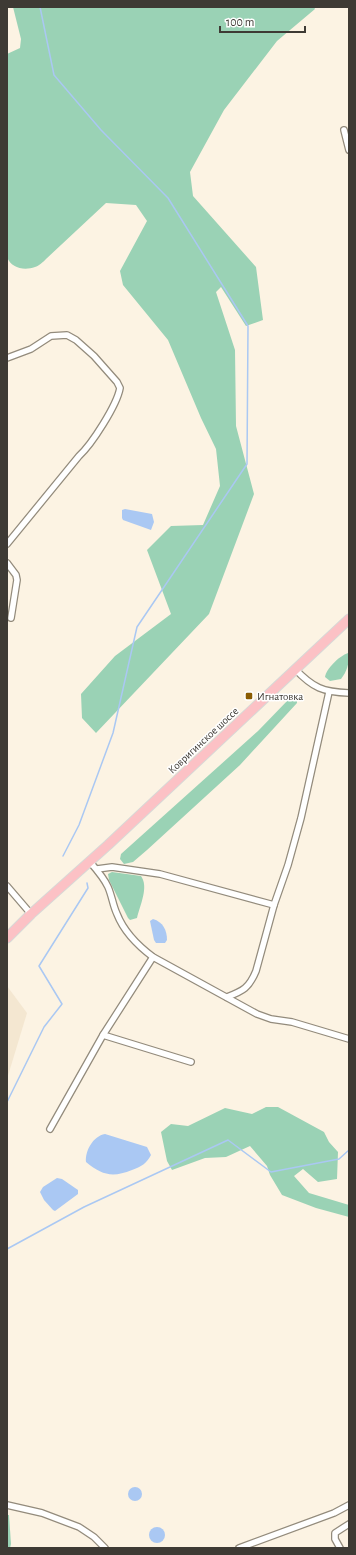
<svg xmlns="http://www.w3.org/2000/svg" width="356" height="1555" font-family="'Alegreya Sans',sans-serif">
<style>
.built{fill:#f4e7d1}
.green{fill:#9ad2b5}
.water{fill:#aac8f3}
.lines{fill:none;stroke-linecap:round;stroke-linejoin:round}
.stream{stroke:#aac8f3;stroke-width:1.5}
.street-casing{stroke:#938b7c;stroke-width:8}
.primary-casing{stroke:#d8d8d6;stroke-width:11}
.street{stroke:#fff;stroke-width:5.5}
.primary{stroke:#fcc1c5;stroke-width:9}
.poi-dot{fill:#8b5c02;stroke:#fff;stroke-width:1.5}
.labels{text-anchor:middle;stroke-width:3;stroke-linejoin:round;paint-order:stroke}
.poi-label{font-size:11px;fill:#3e3a34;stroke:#fff;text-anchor:start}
.street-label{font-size:11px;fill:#3e3a34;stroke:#fff}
</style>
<rect width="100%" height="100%" fill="#fcf3e3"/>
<!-- built -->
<path class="built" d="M7,986L27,1013L7,1079Z"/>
<!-- green -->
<g class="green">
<path d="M13,7H314L315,9L277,41L224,110L190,172L193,196L256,267L263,320L246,326L221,287L216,292L235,350L236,426L254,494L209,614L96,733L82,718L81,694L115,656L171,614L147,550L171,526L203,525L220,486L216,449L201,418L168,340L123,285L120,271L147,221L136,205L106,203L46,259C43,262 39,266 35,267C24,271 11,268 7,257V54L20,48L21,39Z"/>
<path d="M348,653L349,654C349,664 347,671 341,679L330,681L325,677C326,669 339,656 348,653Z"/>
<path d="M295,696L297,697V703L240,765L147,850L133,862L124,864L120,859L121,854L258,731L289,699Z"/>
<path d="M112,872L141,876C149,887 140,905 137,918L130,920L128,918L109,880L108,874Z"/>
<path d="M266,1107H278L324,1132L329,1142L338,1152L337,1179L318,1182L303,1169L294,1176L309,1193L349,1205V1217L316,1208L282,1195L270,1175L267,1166L250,1146L226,1157L205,1158L172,1170L167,1161L161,1132L171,1124L188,1126L225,1108L252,1114Z"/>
<path d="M7,1515H9L11,1544L10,1548H7Z"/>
</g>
<!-- water -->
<g class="water">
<path d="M125,509L152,514L154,522L151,530L123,520L122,518V510Z"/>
<path d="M153,919C163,922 167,930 167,940L165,943H156L154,940L150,921Z"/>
<path d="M105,1134L147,1147L151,1155C147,1163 141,1167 132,1170C112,1178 102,1175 86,1162C85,1151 93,1136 105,1134Z"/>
<path d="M57,1178L62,1179L78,1190V1194L55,1211L53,1210L44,1200L40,1192L43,1187Z"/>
<circle cx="135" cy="1494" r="7"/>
<circle cx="157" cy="1535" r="8"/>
</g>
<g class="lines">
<!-- stream -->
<g class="stream">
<path d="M40,7L54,75L101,130L168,198L248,326L247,464L137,627L113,733L79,825L63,856"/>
<path d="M7,1102L44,1027L62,1004L39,966L88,888L87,883"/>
<path d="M7,1249L84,1207L228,1140L271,1172L339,1159L349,1150"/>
</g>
<defs>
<g id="street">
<path d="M344,130L349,150"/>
<path d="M7,358L31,349L51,336L67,335L76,340L94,356L117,382L120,388C117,405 92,444 79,456L7,544"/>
<path d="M7,563L16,575L17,580L11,618"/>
<path d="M295,669C313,688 323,692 349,693"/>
<path d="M90,862C97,870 104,878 108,887C112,896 113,906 117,914C124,932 137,945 153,957L257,1014L271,1019L292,1022L349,1039"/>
<path d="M97,869L112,867L160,874L274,905"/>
<path d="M7,886L31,914"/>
<path d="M227,997C243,991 249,988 256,971L274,905L288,865L301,818L329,692"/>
<path d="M103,1035L191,1062"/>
<path d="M50,1129L103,1035L153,957"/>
<path d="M7,1505L42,1513L79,1527L94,1537L105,1548"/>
<path d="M239,1548L334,1513L349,1505"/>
<path d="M340,1548L335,1539V1533L349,1524"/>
</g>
<path id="primary" d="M7,938L31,914L108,845L349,619"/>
</defs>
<!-- street casing -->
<use href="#street" class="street-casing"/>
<!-- primary casing -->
<use href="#primary" class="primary-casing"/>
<!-- street -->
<use href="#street" class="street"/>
<!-- primary -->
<use href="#primary" class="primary"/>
</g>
<!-- markers -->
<rect class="poi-dot" x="245" y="692" width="8" height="8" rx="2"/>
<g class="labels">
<!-- poi labels -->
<g class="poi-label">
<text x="257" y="700">Игнатовка</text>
</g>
<!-- street labels -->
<g class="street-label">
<text transform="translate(203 740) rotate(-43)" y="4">Ковригинское шоссе</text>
</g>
</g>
<!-- border -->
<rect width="356" height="1555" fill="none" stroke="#3e3a34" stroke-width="16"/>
<!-- scale -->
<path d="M220 26v6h85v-6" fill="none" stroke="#3e3a34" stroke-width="2"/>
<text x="226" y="26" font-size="12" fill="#3e3a34" stroke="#ffffff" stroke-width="3" paint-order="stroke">100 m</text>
</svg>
